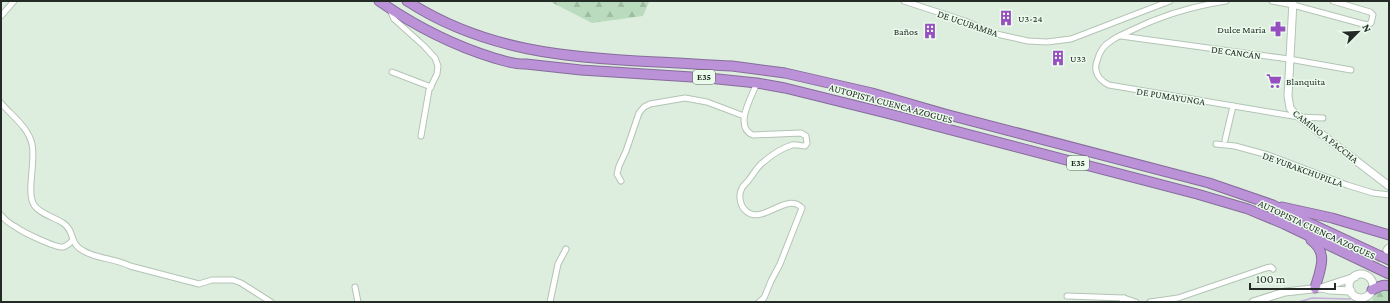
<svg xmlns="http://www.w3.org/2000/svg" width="1390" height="303" font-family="'Crimson Pro',serif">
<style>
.forest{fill:url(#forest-firs)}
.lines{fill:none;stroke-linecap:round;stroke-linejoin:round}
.stream{stroke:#c8b0da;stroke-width:1.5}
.secondary-tunnel{stroke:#b8c7ba;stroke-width:7;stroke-dasharray:7 3.5;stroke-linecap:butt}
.street-casing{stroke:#b3c4b5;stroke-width:7}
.secondary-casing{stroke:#b3c4b5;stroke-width:9}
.highway-casing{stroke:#866d99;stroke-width:11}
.street{stroke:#fff;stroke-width:5}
.secondary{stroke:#fff;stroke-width:7}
.highway{stroke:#bb91d8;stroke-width:9}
.labels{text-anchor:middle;stroke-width:3;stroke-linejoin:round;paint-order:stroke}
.shield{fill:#eafbec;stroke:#5f6961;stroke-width:1}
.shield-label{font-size:9px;font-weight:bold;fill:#242a25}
.poi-label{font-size:10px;fill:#242a25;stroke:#eafbec;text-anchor:start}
.street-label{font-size:10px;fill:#242a25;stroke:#eafbec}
</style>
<defs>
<pattern id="forest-firs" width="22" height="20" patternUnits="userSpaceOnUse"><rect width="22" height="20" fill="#badbbe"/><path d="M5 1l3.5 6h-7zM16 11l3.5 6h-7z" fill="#a0bca3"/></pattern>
</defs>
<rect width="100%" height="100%" fill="#ddeedf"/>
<!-- forest -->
<g class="forest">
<path d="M549,1H642L649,2L643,16L592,23Z"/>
<path d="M1383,288L1389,289V302H1372C1373,295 1377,292 1383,288Z"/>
</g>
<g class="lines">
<!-- stream -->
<path class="stream" d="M1299,302L1312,298L1350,299"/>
<!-- secondary-tunnel -->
<path class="secondary-tunnel" d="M1369,268L1387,250"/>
<defs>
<g id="street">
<path d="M904,1L965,21L992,33L1028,41L1047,42L1071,39L1170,1"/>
<path d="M1226,1C1193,6 1160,16 1130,31C1124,34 1116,37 1111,41C1104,45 1099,53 1097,61C1093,72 1099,80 1109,85L1299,117L1323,118"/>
<path d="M1272,1L1293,5L1363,24L1367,25L1371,23L1373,15L1370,12L1333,1"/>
<path d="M390,10L394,19L424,46L435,58L438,66L437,74L429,90L421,136"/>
<path d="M1,16L14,1"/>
<path d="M1121,36L1289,59L1351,70"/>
<path d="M392,72L431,87"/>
<path d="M757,83C752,96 733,127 753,135L801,133L806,136L807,143L805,146C801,146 796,144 792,145C782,148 769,157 761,164C756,169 752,176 748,181C746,183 743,186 742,188C738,195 740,206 746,211C762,226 787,191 802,208L780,264L771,281L764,298L759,302"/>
<path d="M1,103C12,116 28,127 32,144C36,161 26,192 34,205C40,214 54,217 63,223C74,230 70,241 79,248C93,259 115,258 130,266L199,284L212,280H233L241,283L271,302"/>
<path d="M1225,140L1233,106"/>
<path d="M1216,144L1235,146L1268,155L1347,185L1373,193L1389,195"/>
<path d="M621,181L617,174L619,166L626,151L639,113L644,107L650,104L685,98L707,102L744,116"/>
<path d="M1,215C5,220 10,224 16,227C22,232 56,248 63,247C67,246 70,243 73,240"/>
<path d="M355,287L358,302"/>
<path d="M1067,296L1124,298"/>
<path d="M550,302L558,264L566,249"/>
<path d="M1122,302L1124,298L1136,302"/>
<path d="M1150,302L1178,298L1266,268L1271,267L1273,269"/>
</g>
<g id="secondary">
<path d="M1293,1L1288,96L1290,108L1294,113L1389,186"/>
<path d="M1387,250L1389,248"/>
<circle cx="1361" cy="286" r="12"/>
<path d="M1322,288L1330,290L1351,291"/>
<path d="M1253,302L1285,292L1321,288L1355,277"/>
</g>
<g id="highway">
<path d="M379,1C415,26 452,45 494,58C505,61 515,65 526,64L581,70L708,78L757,83L785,88L886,113L1197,194L1248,209L1284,224L1389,274"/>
<path d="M407,1C484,51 568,58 657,62C682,63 707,65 732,66L785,73L872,93L945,114L1209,183L1273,205L1290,214L1389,260"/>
<path d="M1282,207L1332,218L1389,235"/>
<path d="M1311,240C1329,253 1320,270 1315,288"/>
<path d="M1372,290C1378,287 1382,284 1389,286"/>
</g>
</defs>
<!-- street casing -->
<use href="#street" class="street-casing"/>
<!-- secondary casing -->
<use href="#secondary" class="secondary-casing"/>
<!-- highway casing -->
<use href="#highway" class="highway-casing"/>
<!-- street -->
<use href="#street" class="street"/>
<!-- secondary -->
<use href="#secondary" class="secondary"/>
<!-- highway -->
<use href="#highway" class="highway"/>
</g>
<!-- icons -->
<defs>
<symbol id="building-bare" viewBox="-9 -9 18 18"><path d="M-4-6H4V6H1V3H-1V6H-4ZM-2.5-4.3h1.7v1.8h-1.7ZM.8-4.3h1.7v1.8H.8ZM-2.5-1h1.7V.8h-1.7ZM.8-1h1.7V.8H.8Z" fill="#964ec1" stroke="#eafbec" stroke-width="2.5" paint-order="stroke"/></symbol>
<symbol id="pharmacy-bare" viewBox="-9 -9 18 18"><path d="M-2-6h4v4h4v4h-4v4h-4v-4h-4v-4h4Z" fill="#964ec1" stroke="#eafbec" stroke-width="2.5" paint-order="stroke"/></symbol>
<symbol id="supermarket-bare" viewBox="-9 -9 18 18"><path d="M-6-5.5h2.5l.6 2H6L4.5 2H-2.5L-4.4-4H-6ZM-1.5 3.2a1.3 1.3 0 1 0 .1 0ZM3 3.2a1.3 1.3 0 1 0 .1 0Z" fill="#964ec1" stroke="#eafbec" stroke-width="2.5" paint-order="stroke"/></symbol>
</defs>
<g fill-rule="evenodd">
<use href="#building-bare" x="995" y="7" width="22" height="22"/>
<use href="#pharmacy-bare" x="1267" y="18" width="22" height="22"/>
<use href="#building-bare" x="919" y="20" width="22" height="22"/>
<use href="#building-bare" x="1047" y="47" width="22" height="22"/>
<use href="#supermarket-bare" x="1263" y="70" width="22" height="22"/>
</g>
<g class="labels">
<!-- shield labels -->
<g class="shield">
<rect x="693" y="70" width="22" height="14" rx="3"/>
<rect x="1067" y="156" width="22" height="14" rx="3"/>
</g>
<g class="shield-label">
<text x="704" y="80">E35</text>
<text x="1078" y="166">E35</text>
</g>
<!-- poi labels -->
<g class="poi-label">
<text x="1018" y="22">U3-24</text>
<text x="1266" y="33" text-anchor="end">Dulce Maria</text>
<text x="918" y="35" text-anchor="end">Baños</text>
<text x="1070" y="62">U33</text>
<text x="1286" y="85">Blanquita</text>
</g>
<!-- street labels -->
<g class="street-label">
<text transform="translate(968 23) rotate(19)" y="4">DE UCUBAMBA</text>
<text transform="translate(1236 52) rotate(8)" y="4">DE CANCÁN</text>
<text transform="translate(1171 96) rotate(9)" y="4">DE PUMAYUNGA</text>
<text transform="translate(891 103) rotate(15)" y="4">AUTOPISTA CUENCA AZOGUES</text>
<text transform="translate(1326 136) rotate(38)" y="4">CAMINO A PACCHA</text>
<text transform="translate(1303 169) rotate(20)" y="4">DE YURAKCHUPILLA</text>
<text transform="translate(1317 229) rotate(25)" y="4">AUTOPISTA CUENCA AZOGUES</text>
</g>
</g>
<!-- border -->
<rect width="1390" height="303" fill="none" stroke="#242a25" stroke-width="4"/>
<!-- north arrow -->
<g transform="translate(1358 32) rotate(66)" stroke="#eafbec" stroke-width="3" paint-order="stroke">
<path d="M0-3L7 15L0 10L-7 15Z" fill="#242a25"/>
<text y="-6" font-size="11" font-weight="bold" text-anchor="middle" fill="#242a25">N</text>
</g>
<!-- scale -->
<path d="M1250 283v6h85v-6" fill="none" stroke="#242a25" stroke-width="2"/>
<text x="1256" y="283" font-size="12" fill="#242a25" stroke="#eafbec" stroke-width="3" paint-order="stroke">100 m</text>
</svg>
